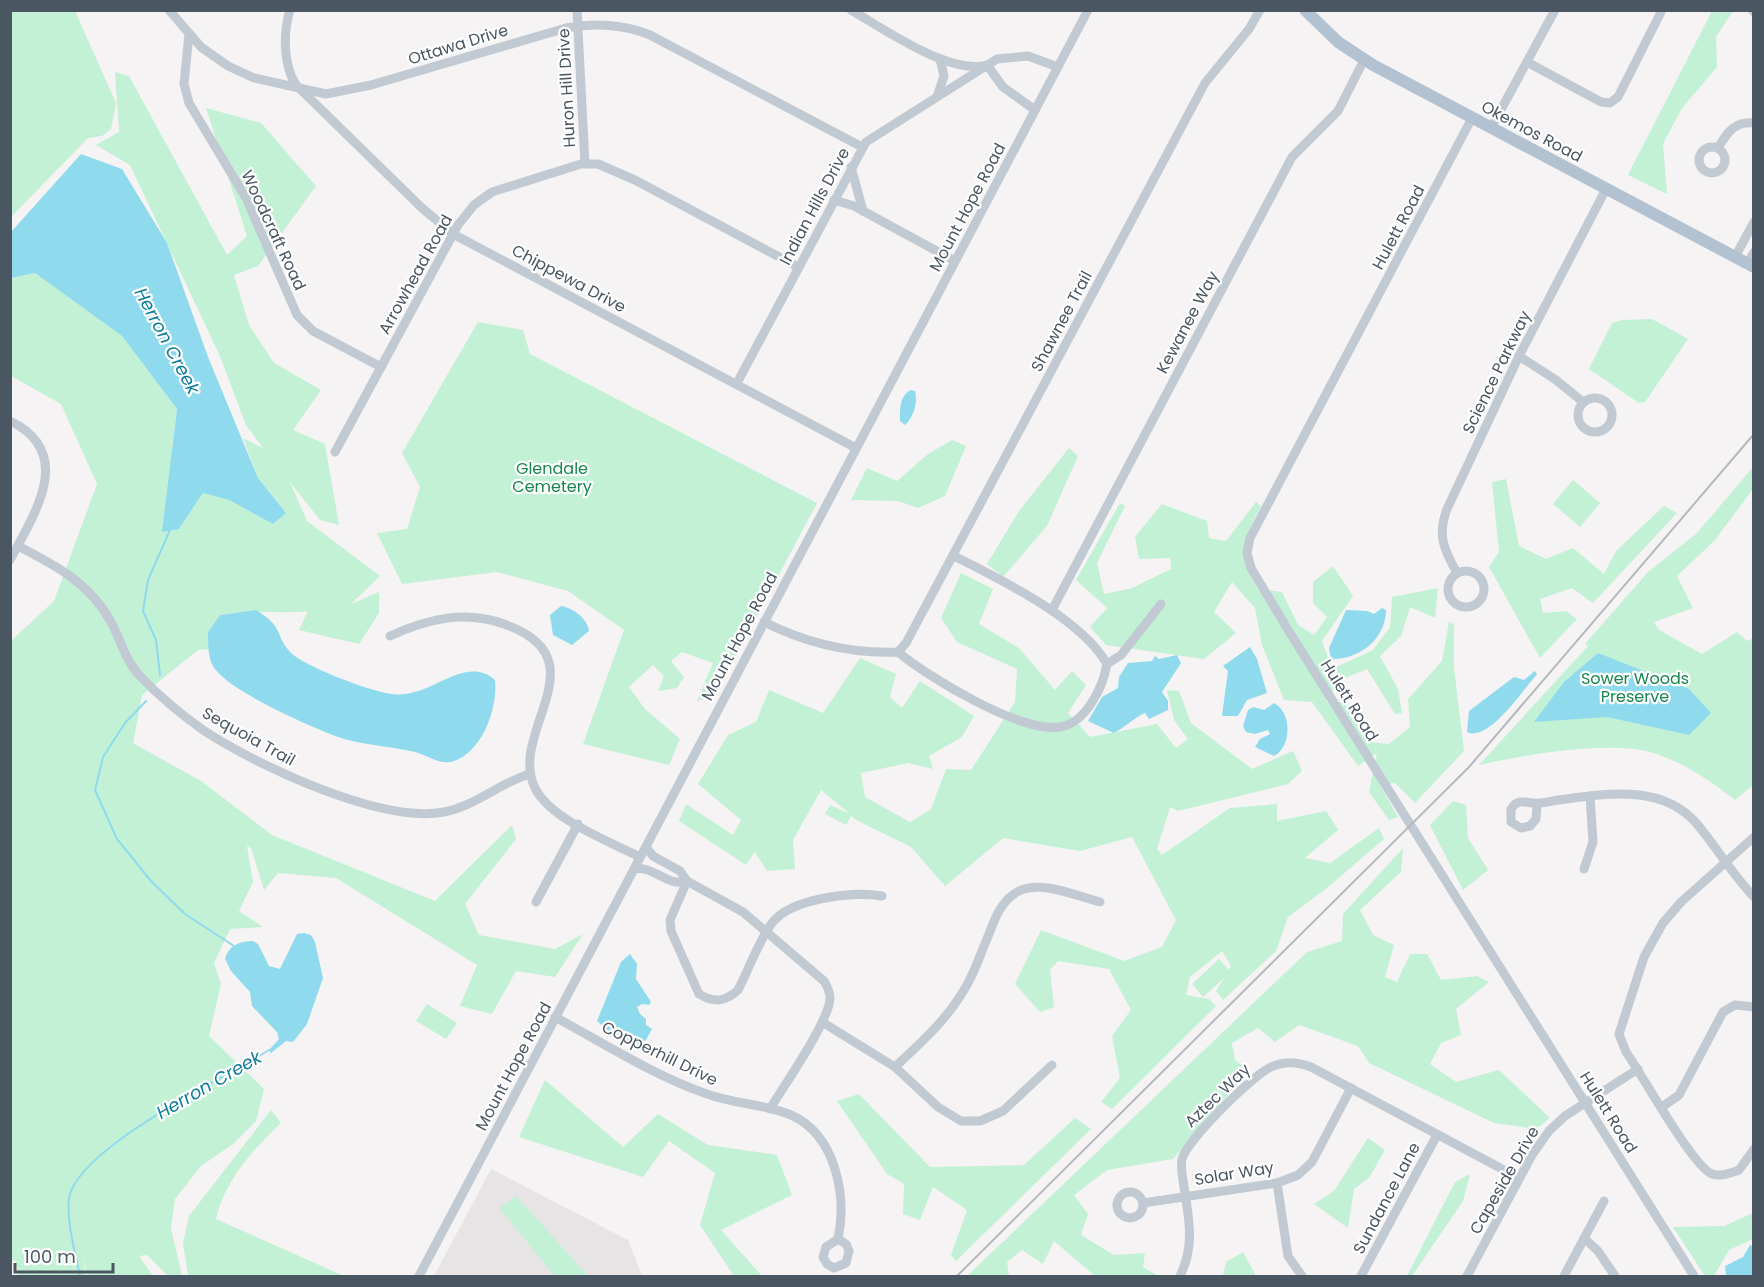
<svg xmlns="http://www.w3.org/2000/svg" width="1764" height="1287" font-family="Poppins,sans-serif">
<style>
.education{fill:#e6e4e5}
.green{fill:#c3f1d5}
.water{fill:#90daee}
.lines{fill:none;stroke-linecap:round;stroke-linejoin:round}
.stream{stroke:#90daee;stroke-width:2}
.minor{stroke:#c1cad2;stroke-width:9}
.major{stroke:#b3c2d1;stroke-width:12}
.rail{stroke:#b5b8bd;stroke-width:2}
.labels{text-anchor:middle;stroke-width:4.5;stroke-linejoin:round;paint-order:stroke}
.street-label{font-size:16px;fill:#4a5661;stroke:#fff}
.park-label{font-size:16px;fill:#17864f;stroke:#fff}
.water-label{font-size:18px;font-style:italic;fill:#0c7c9b;stroke:#fff}
</style>
<rect width="100%" height="100%" fill="#f5f3f3"/>
<!-- education -->
<path class="education" d="M491,1169L628,1240L642,1276H434Z"/>
<!-- green -->
<g class="green">
<path d="M10,11H75L116,103L111,129L102,136L88,138L11,217Z"/>
<path d="M1712,11H1733L1716,37L1717,67L1682,108L1663,144L1667,194L1628,175Z"/>
<path d="M115,72L129,76L227,255L247,236L206,108L261,123L316,186L258,266L234,275L249,325L274,363L321,390L293,430L325,444L339,525L320,520L290,482L307,521L380,576L351,604L379,592V613L359,644L299,630L308,611C278,615 250,608 220,615L208,632L209,649L198,650L142,695L133,743L201,781L272,835L435,901L512,825L516,839L465,904L479,935L555,949L583,934L555,977L516,971L492,1014L460,1006L477,965L336,878L278,873L264,890L251,848L247,846L253,882L239,911L263,927L230,929L214,963L221,984L209,1036L264,1089L256,1121L233,1144L201,1166L175,1199L171,1228L182,1276H168L147,1255L139,1256L153,1276H88L83,1259L86,1276H19L15,1260L11,1261V641L54,601L97,484L61,404L11,376L10,278L35,273L122,336L177,409L172,447L179,529L203,493L229,500L273,524L286,513L258,478L243,438L263,448L246,425L219,354L130,165L96,145L119,132Z"/>
<path d="M1652,319L1688,339L1645,402L1639,403L1589,369L1612,323L1622,320Z"/>
<path d="M478,322L523,330L530,354L817,503L731,665L723,662L707,697L697,701L713,663L682,652L671,661L684,677L677,688L658,691L664,676L653,665L629,687L645,709L680,739L669,765L583,744L624,630L568,591L497,572L402,584L377,533L407,529L420,487L402,453Z"/>
<path d="M952,440L966,446L945,496L918,508L898,501L851,500L867,468L897,481L928,454Z"/>
<path d="M1069,448L1078,456L1047,526L1003,577L987,564L1019,511Z"/>
<path d="M1753,467V489L1715,540L1677,576L1693,608L1654,622L1659,630L1702,654L1737,632L1747,641L1753,638V785L1735,800C1709,779 1668,752 1634,749C1585,744 1526,755 1479,765L1588,646L1585,644L1648,572L1697,533Z"/>
<path d="M1506,479L1519,546L1546,559L1573,548L1604,574L1616,551L1664,506L1677,513L1593,603L1572,588L1540,599L1543,613L1566,611L1577,619L1540,658L1489,567L1499,552L1492,482Z"/>
<path d="M1573,480L1600,503L1580,527L1553,504Z"/>
<path d="M1256,502L1261,506C1241,546 1237,548 1258,589L1282,592L1298,625L1314,635L1327,617L1313,603V582L1333,566L1353,596L1322,641L1332,669L1373,650L1390,627L1392,597L1438,588L1435,618L1410,607L1401,636L1380,656L1398,689L1402,713L1395,714L1367,669L1340,680L1326,702H1345L1370,742L1389,744L1410,727L1408,699L1442,661L1449,622L1454,624V668L1464,751L1415,803L1395,783L1380,785L1398,817L1389,820L1369,792L1377,753L1358,766L1312,702L1284,700L1262,645L1255,608L1232,582L1214,612L1236,633L1204,659L1106,645L1090,627L1107,608L1076,580L1120,503L1125,506L1097,563L1104,594L1132,588L1171,569L1170,558L1139,559L1135,537L1162,504L1207,521L1209,538L1226,541Z"/>
<path d="M961,573L993,589L979,624L1019,648L1055,690L1072,671L1086,685L1068,713L1090,737L1157,724L1176,748L1188,739L1174,720L1167,690L1179,691L1191,723L1252,769L1293,751L1302,771L1288,784L1178,811L1170,807L1157,849L1162,855L1230,808L1277,804V821L1326,811L1338,830L1305,858L1330,863L1379,828L1384,839L1327,888L1288,917L1276,951L1223,1000L1216,991L1224,978L1203,997L1192,984L1219,959L1229,970L1231,966L1222,951L1190,977L1186,995L1209,999L1216,1006L1112,1109L1101,1102L1120,1078L1112,1036L1131,1010L1109,969L1058,961L1050,970L1054,1007L1040,1012L1015,984L1041,930L1124,961L1162,947L1176,920L1132,837L1080,851L1003,838L945,886L911,847L860,822L851,816L846,825L825,814L830,805L850,814L821,790L793,840L795,869L767,871L755,852L746,865L679,821L686,804L733,835L741,820L698,784L728,735L756,722L769,690L823,713L860,658L896,674L890,697L902,708L920,681L974,716L962,737L929,756L933,769L908,763L861,773L865,797L910,822L931,809L946,769L971,770L1015,702L1017,669L957,642L941,618Z"/>
<path d="M1453,801L1466,805L1468,838L1488,870L1463,890L1430,825Z"/>
<path d="M1403,848L1401,872L1360,910L1373,935L1394,945L1385,977L1397,982L1410,954H1427L1441,980L1477,976L1489,982L1456,1009L1461,1035L1441,1043L1430,1064L1456,1082L1499,1070L1550,1118L1536,1129L1494,1123L1369,1063L1358,1046L1299,1025L1275,1042L1258,1028L1232,1043L1235,1060L1249,1071L1173,1159L1107,1170L1074,1195L1088,1214L1081,1235L1114,1255L1145,1253L1143,1267L1158,1276H1095L1054,1241L1043,1264L1022,1250L1007,1262L1009,1276H967L1307,952L1342,941L1343,914Z"/>
<path d="M427,1004L457,1023L446,1039L416,1021Z"/>
<path d="M545,1080L623,1147L658,1114L708,1145L777,1155L792,1195L721,1230L762,1276H734L700,1225L715,1173L669,1141L643,1177L519,1137Z"/>
<path d="M859,1094L930,1167L1024,1165L1075,1118L1091,1129L956,1261L951,1255L967,1210L933,1187L920,1220L903,1214L904,1184L887,1174L837,1101Z"/>
<path d="M271,1110L281,1123C253,1150 225,1180 216,1219L344,1276H188L183,1243L189,1216Z"/>
<path d="M1368,1138L1385,1150L1369,1178L1354,1189L1348,1228L1314,1204L1334,1191Z"/>
<path d="M1470,1174L1463,1201L1412,1276H1407L1455,1182Z"/>
<path d="M516,1196L588,1276H555L499,1208Z"/>
<path d="M1753,1213V1239L1729,1250L1714,1276H1705L1673,1227L1724,1226Z"/>
<path d="M1243,1252L1256,1276H1223L1226,1262Z"/>
</g>
<!-- water -->
<g class="water">
<path d="M81,154L122,169L167,243L208,357L258,478L286,513L273,524L229,500L203,493L179,529L162,532L177,409L122,336L35,273L11,278V232Z"/>
<path d="M911,390L915,391C918,402 914,417 905,425L900,421C900,410 899,396 911,390Z"/>
<path d="M561,606C573,608 587,618 589,631L572,645L553,635L550,615Z"/>
<path d="M1382,608L1386,610C1386,639 1359,660 1331,659L1329,648L1346,610L1367,611L1374,614Z"/>
<path d="M256,610C284,627 274,633 290,652C303,666 372,692 392,694C430,700 464,653 495,680C498,707 483,751 454,761C441,766 427,755 415,752C390,746 362,745 338,737C311,727 223,689 212,664C208,656 208,642 208,632L220,615Z"/>
<path d="M1250,647L1257,659L1267,693L1247,700L1238,716H1222L1228,671L1223,666Z"/>
<path d="M1598,653L1689,689L1711,713L1689,735L1607,717L1534,722L1564,682Z"/>
<path d="M1177,655L1181,663L1162,692L1168,701V710L1149,719L1145,713C1133,718 1126,727 1114,733L1088,721L1102,697L1118,688L1119,677L1128,663L1152,661L1155,656L1159,659Z"/>
<path d="M1535,671L1537,674C1524,689 1488,743 1467,732L1469,711L1514,677L1524,680Z"/>
<path d="M1274,703C1292,712 1292,747 1274,756L1255,747L1260,739L1270,734L1268,730L1255,734L1246,732L1243,726L1248,710L1253,707L1264,710Z"/>
<path d="M304,933L311,935L315,942L323,978L307,1024L293,1042L286,1041L271,1053L269,1050L279,1039L277,1032L252,1006L250,992L231,971L225,959C228,946 239,941 253,941L258,944L269,966L280,969L297,934Z"/>
<path d="M630,954L637,964L636,979L651,1002L649,1005L642,1004L637,1007L640,1014L646,1019V1025L652,1029L646,1040L635,1046L607,1030L597,1021L621,962Z"/>
<path d="M1750,1245L1753,1246V1276H1726L1725,1266L1743,1257Z"/>
</g>
<g class="lines">
<!-- stream -->
<g class="stream">
<path d="M160,675L156,640L143,611L148,580L170,530"/>
<path d="M146,701L125,723L103,757L95,790L117,839L151,881L185,914L234,946"/>
<path d="M80,1276C76,1256 63,1210 71,1191C92,1141 221,1080 269,1050"/>
</g>
<!-- minor -->
<g class="minor">
<path d="M169,10L201,47L228,66L254,78L326,94L371,85L566,28C593,23 624,24 650,35L862,147"/>
<path d="M290,10C283,33 283,65 296,85L422,208L453,234L856,448"/>
<path d="M577,10L585,164"/>
<path d="M851,10C884,29 949,75 987,65L1003,87L1035,110"/>
<path d="M1752,10L1754,12"/>
<path d="M189,34L184,84L189,103L246,198L297,315L313,331L381,367"/>
<path d="M1527,62L1601,102L1610,103L1618,97L1662,10"/>
<path d="M938,94L944,76L940,59"/>
<path d="M1472,118L1250,538L1247,553L1251,568L1290,633L1694,1276"/>
<path d="M1491,128L1555,10"/>
<circle cx="1712" cy="160" r="13"/>
<path d="M1718,148C1727,133 1734,121 1754,123"/>
<path d="M851,167L863,211"/>
<path d="M834,200L854,206L955,261"/>
<path d="M1735,257L1754,222"/>
<path d="M1747,264L1754,252"/>
<path d="M1519,356L1556,380L1583,402"/>
<path d="M737,383L866,142L997,59L1028,56L1058,67"/>
<circle cx="1595" cy="415" r="17"/>
<path d="M10,421C77,453 33,516 10,560"/>
<path d="M335,452L458,225L474,205L492,192L581,164H598L635,180L798,267"/>
<path d="M18,546C55,565 90,583 111,622C121,640 125,661 141,677C159,696 182,715 203,730C256,765 381,824 444,812C476,806 499,783 530,774"/>
<path d="M954,556C1001,580 1081,618 1107,664"/>
<circle cx="1466" cy="589" r="18"/>
<path d="M1457,573C1444,550 1437,535 1447,509L1519,356L1606,189"/>
<path d="M1052,610L1292,157L1338,111L1364,60"/>
<path d="M764,622C806,643 850,654 898,652C928,677 1020,733 1060,727C1086,723 1103,687 1107,664L1121,655L1161,604"/>
<path d="M390,636C427,619 464,610 504,624C604,659 507,732 535,788C551,820 609,841 640,857"/>
<path d="M898,652L906,643L1205,83L1249,29L1260,10"/>
<path d="M1537,804L1536,819L1530,826L1521,828L1511,822V809C1519,796 1528,805 1540,803C1546,803 1552,801 1558,800C1605,794 1662,783 1697,824C1717,848 1732,874 1754,897"/>
<path d="M1754,837L1681,902L1663,923L1644,957L1619,1034L1626,1052C1641,1073 1693,1167 1712,1174C1721,1177 1730,1173 1739,1170L1754,1149"/>
<path d="M646,847L653,856L680,871L687,881L743,912L824,981C827,986 830,992 830,998C830,1020 783,1087 770,1109"/>
<path d="M634,869C654,865 668,888 687,881"/>
<path d="M1584,869L1593,842L1590,796"/>
<path d="M687,881L670,920L671,931L699,994C714,1003 725,1002 738,990C749,969 758,942 772,923C791,898 854,891 882,896"/>
<path d="M536,902L578,824"/>
<path d="M555,1017C605,1044 653,1075 707,1094C734,1104 765,1104 791,1115C836,1135 847,1196 838,1239L826,1247L823,1257L827,1264L834,1268L846,1263L849,1251L846,1244L838,1239"/>
<path d="M822,1022L895,1067L938,1107L961,1121H980L1003,1111L1052,1065"/>
<path d="M895,1067C923,1041 951,1016 969,981C977,966 982,950 989,934C995,918 1002,899 1019,891C1043,880 1076,896 1100,902"/>
<path d="M1662,1107L1679,1095L1723,1012L1735,1005L1754,1007"/>
<path d="M1277,1183L1288,1256L1302,1276"/>
<circle cx="1130" cy="1205" r="13"/>
<path d="M1143,1203L1277,1183L1298,1175L1312,1162L1351,1088"/>
<path d="M1584,1238L1598,1251L1615,1276"/>
<path d="M419,1276L1088,10"/>
<path d="M1180,1276C1195,1246 1189,1219 1184,1187C1183,1178 1180,1168 1182,1159C1187,1140 1253,1075 1271,1067C1284,1061 1298,1062 1311,1067L1519,1178"/>
<path d="M1361,1276L1437,1135"/>
<path d="M1467,1276L1532,1155L1549,1131L1565,1116L1638,1069"/>
<path d="M1564,1276L1604,1201"/>
</g>
<!-- major -->
<path class="major" d="M1305,10L1338,42L1373,65L1754,267"/>
<!-- rail -->
<path class="rail" d="M957,1276L1469,767L1754,434"/>
</g>
<g class="labels">
<!-- street labels -->
<g class="street-label">
<text transform="translate(458 44) rotate(-17)" y="6">Ottawa Drive</text>
<text transform="translate(566 88) rotate(-93)" y="6">Huron Hill Drive</text>
<text transform="translate(1532 131) rotate(28)" y="6">Okemos Road</text>
<text transform="translate(814 206) rotate(-62)" y="6">Indian Hills Drive</text>
<text transform="translate(967 207) rotate(-62)" y="6">Mount Hope Road</text>
<text transform="translate(1398 227) rotate(-62)" y="6">Hulett Road</text>
<text transform="translate(274 230) rotate(65)" y="6">Woodcraft Road</text>
<text transform="translate(415 274) rotate(-61)" y="6">Arrowhead Road</text>
<text transform="translate(569 278) rotate(28)" y="6">Chippewa Drive</text>
<text transform="translate(1061 321) rotate(-62)" y="6">Shawnee Trail</text>
<text transform="translate(1187 322) rotate(-62)" y="6">Kewanee Way</text>
<text transform="translate(1496 372) rotate(-64)" y="6">Science Parkway</text>
<text transform="translate(739 636) rotate(-62)" y="6">Mount Hope Road</text>
<text transform="translate(1350 700) rotate(58)" y="6">Hulett Road</text>
<text transform="translate(249 736) rotate(29)" y="6">Sequoia Trail</text>
<text transform="translate(660 1053) rotate(26)" y="6">Copperhill Drive</text>
<text transform="translate(513 1066) rotate(-62)" y="6">Mount Hope Road</text>
<text transform="translate(1217 1095) rotate(-44)" y="6">Aztec Way</text>
<text transform="translate(1609 1112) rotate(58)" y="6">Hulett Road</text>
<text transform="translate(1234 1173) rotate(-9)" y="6">Solar Way</text>
<text transform="translate(1504 1180) rotate(-60)" y="6">Capeside Drive</text>
<text transform="translate(1386 1198) rotate(-62)" y="6">Sundance Lane</text>
</g>
<!-- park labels -->
<g class="park-label">
<text x="552" y="474">Glendale<tspan x="552" dy="18">Cemetery</tspan></text>
<text x="1635" y="684">Sower Woods<tspan x="1635" dy="18">Preserve</tspan></text>
</g>
<!-- water labels -->
<g class="water-label">
<text transform="translate(167 341) rotate(62)" y="6">Herron Creek</text>
<text transform="translate(209 1085) rotate(-30)" y="6">Herron Creek</text>
</g>
</g>
<!-- border -->
<rect width="1764" height="1287" fill="none" stroke="#4a5661" stroke-width="24"/>
<!-- scale -->
<path d="M15 1263v9h98v-9" fill="none" stroke="#4a5661" stroke-width="3"/>
<text x="24" y="1263" font-size="18" fill="#4a5661" stroke="#ffffff" stroke-width="4.5" paint-order="stroke">100 m</text>
</svg>
